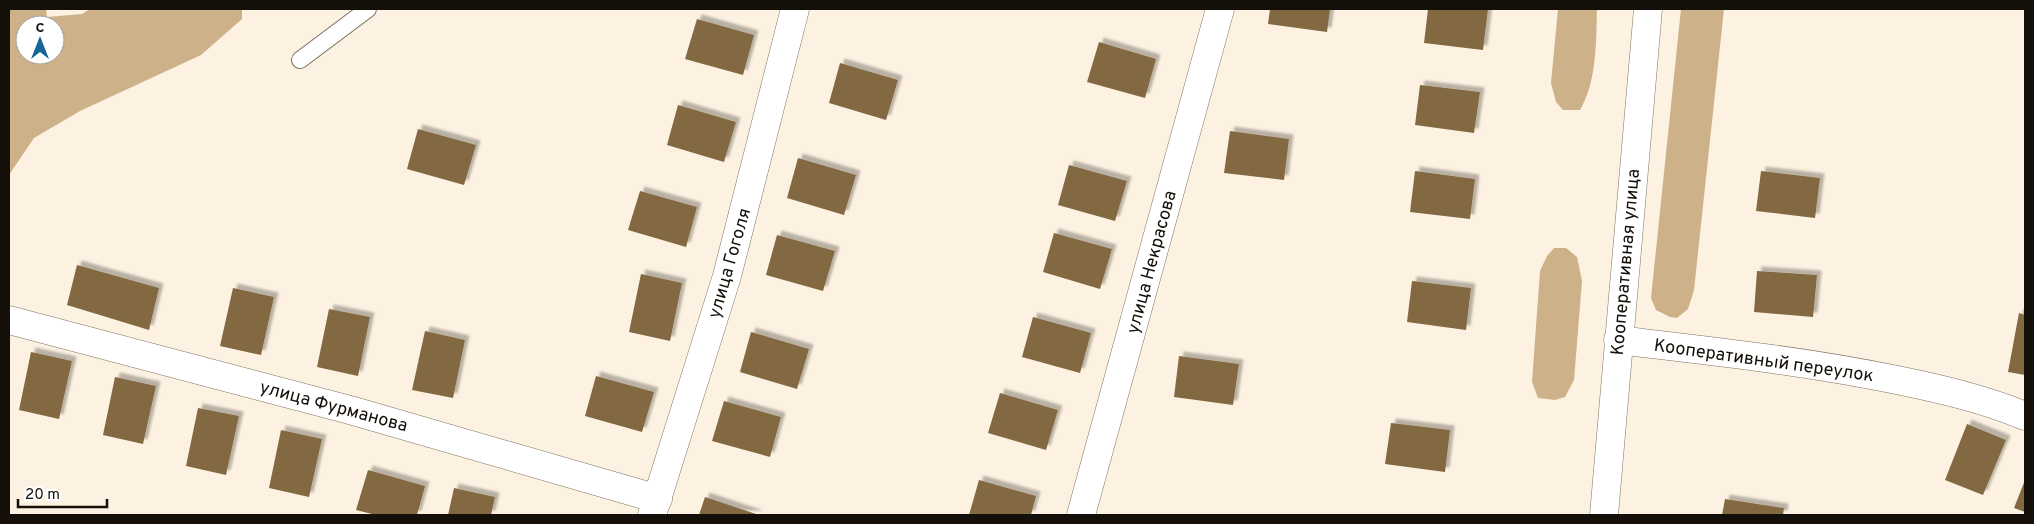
<svg xmlns="http://www.w3.org/2000/svg" width="2034" height="524" font-family="Overpass,sans-serif">
<style>
.forest{fill:#cdb189;fill-rule:evenodd}
.building{fill:#836943;filter:url(#shadow)}
.lines{fill:none;stroke-linecap:round;stroke-linejoin:round}
.service-casing{stroke:#7f7361;stroke-width:18}
.minor-casing{stroke:#7f7361;stroke-width:29}
.service{stroke:#fff;stroke-width:16}
.minor{stroke:#fff;stroke-width:28}
.labels{text-anchor:middle;stroke-width:4.5;stroke-linejoin:round;paint-order:stroke}
.street-label{font-size:18px;fill:#140f08;stroke:#fff}
</style>
<defs>
<filter id="shadow"><feDropShadow dx="4.5" dy="-4.5" stdDeviation="1" flood-color="#0004"/></filter>
</defs>
<rect width="100%" height="100%" fill="#fdf1e1"/>
<!-- forest -->
<g class="forest">
<path d="M9,9H46L47,17L82,14L90,9H242V19L201,55L80,111L34,138L9,175ZM25,25H55V55H25Z"/>
<path d="M1558,9H1597C1596,42 1597,81 1580,110H1563L1556,102L1551,83Z"/>
<path d="M1681,9H1724L1694,290L1688,309L1677,318L1670,317L1656,310L1651,298Z"/>
<path d="M1554,248H1566L1577,257L1582,281L1574,380L1565,397L1555,400L1538,398L1532,382L1540,271L1547,256Z"/>
</g>
<!-- building -->
<g class="building">
<path d="M1270,9H1330L1327,32L1268,24Z"/>
<path d="M1428,9H1488L1483,50L1424,43Z"/>
<path d="M697,19L754,35L743,75L685,59Z"/>
<path d="M1099,42L1156,59L1145,98L1087,82Z"/>
<path d="M840,63L898,80L886,120L829,103Z"/>
<path d="M1420,85L1480,92L1474,133L1415,125Z"/>
<path d="M678,105L736,122L724,162L667,145Z"/>
<path d="M418,129L476,145L464,185L407,169Z"/>
<path d="M1230,131L1289,139L1284,180L1224,173Z"/>
<path d="M798,158L856,175L844,215L787,198Z"/>
<path d="M1069,165L1127,181L1115,221L1058,205Z"/>
<path d="M1415,171L1475,179L1470,219L1410,212Z"/>
<path d="M1761,171L1820,178L1815,218L1756,211Z"/>
<path d="M640,191L697,207L686,247L628,230Z"/>
<path d="M1054,233L1112,249L1100,289L1043,272Z"/>
<path d="M777,235L835,251L823,291L766,275Z"/>
<path d="M77,265L159,288L149,330L67,305Z"/>
<path d="M1757,271L1817,275L1813,317L1754,312Z"/>
<path d="M641,274L682,283L670,341L629,332Z"/>
<path d="M1412,281L1471,288L1466,330L1407,322Z"/>
<path d="M233,288L274,297L261,355L220,346Z"/>
<path d="M329,309L370,317L358,376L317,367Z"/>
<path d="M2019,313L2025,315V375L2008,372Z"/>
<path d="M1033,317L1091,333L1080,373L1022,357Z"/>
<path d="M425,331L465,340L453,398L412,390Z"/>
<path d="M751,332L809,349L797,389L740,372Z"/>
<path d="M31,352L72,361L59,419L19,410Z"/>
<path d="M1179,356L1239,364L1233,405L1174,397Z"/>
<path d="M596,376L654,392L642,432L585,416Z"/>
<path d="M115,377L156,386L143,444L103,435Z"/>
<path d="M1000,393L1058,410L1046,450L988,433Z"/>
<path d="M724,401L781,417L770,457L712,441Z"/>
<path d="M198,408L239,416L226,475L186,466Z"/>
<path d="M1391,423L1450,430L1445,472L1385,464Z"/>
<path d="M1967,424L2006,440L1983,495L1945,480Z"/>
<path d="M281,430L322,439L309,497L269,488Z"/>
<path d="M368,470L425,486L417,515H376L356,510Z"/>
<path d="M979,480L1036,496L1031,515H969Z"/>
<path d="M2025,480V512L2014,508Z"/>
<path d="M454,488L495,497L491,515H448Z"/>
<path d="M705,497L759,515H699Z"/>
<path d="M1725,499L1784,508L1783,515H1722Z"/>
</g>
<g class="lines">
<defs>
<path id="service" d="M300,60L368,9"/>
<g id="minor">
<path d="M9,320L350,410L658,499"/>
<path d="M1618,340C1711,351 1805,361 1897,380C1941,389 1984,399 2025,416"/>
<path d="M652,515L727,276L795,9"/>
<path d="M1081,515L1220,9"/>
<path d="M1604,515L1648,9"/>
</g>
</defs>
<!-- service casing -->
<use href="#service" class="service-casing"/>
<!-- minor casing -->
<use href="#minor" class="minor-casing"/>
<!-- service -->
<use href="#service" class="service"/>
<!-- minor -->
<use href="#minor" class="minor"/>
</g>
<g class="labels">
<!-- street labels -->
<g class="street-label">
<text transform="translate(1151 262) rotate(-75)" y="6">улица Некрасова</text>
<text transform="translate(1625 262) rotate(-85)" y="6">Кооперативная улица</text>
<text transform="translate(729 263) rotate(-74)" y="6">улица Гоголя</text>
<text transform="translate(1764 360) rotate(8)" y="6">Кооперативный переулок</text>
<text transform="translate(334 406) rotate(15)" y="6">улица Фурманова</text>
</g>
</g>
<!-- border -->
<rect width="2034" height="524" fill="none" stroke="#140f08" stroke-width="20"/>
<!-- north arrow -->
<g transform="translate(40 40)"><circle r="24" fill="#ffffff" stroke="#a19f9c"/>
<path d="M0-4L9 19L0 12L-9 19Z" fill="#146698"/>
<text y="-8" font-size="14" font-weight="bold" text-anchor="middle" fill="#140f08">С</text>
</g>
<!-- scale -->
<path d="M18 499v8h89v-8" fill="none" stroke="#140f08" stroke-width="2.5"/>
<text x="25" y="499" font-size="15" fill="#140f08" stroke="#ffffff" stroke-width="4" paint-order="stroke">20 m</text>
</svg>
